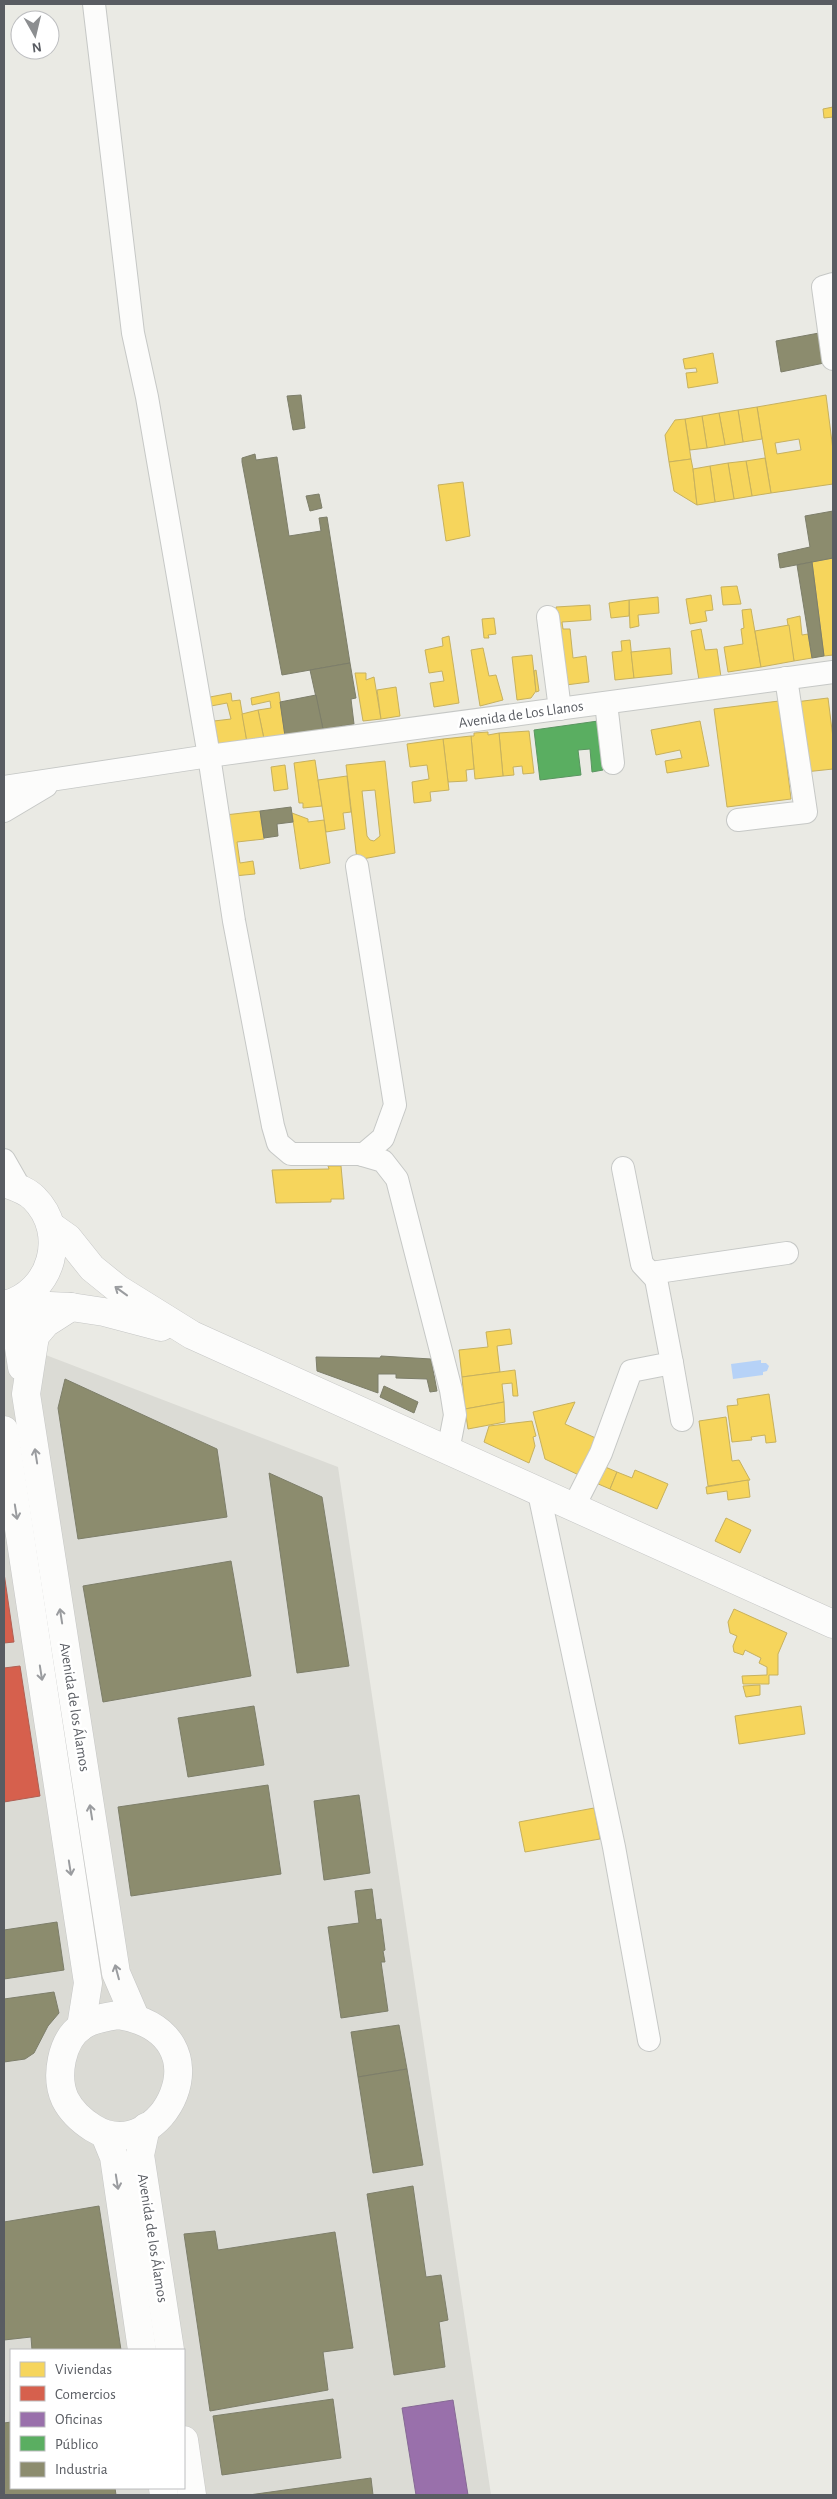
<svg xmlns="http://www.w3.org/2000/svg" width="837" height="2499" font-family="'Alegreya Sans',sans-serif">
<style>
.industrial{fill:#dbdbd5;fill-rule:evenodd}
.water{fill:#b6d2f7}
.homes{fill:#f6d55c;stroke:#c7b15e;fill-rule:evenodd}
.shops{fill:#d6604d;stroke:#b05f53}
.offices{fill:#9970ab;stroke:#866a95}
.public{fill:#5aae61;stroke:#5a9561}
.industry{fill:#8c8c6e;stroke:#7d7e6a}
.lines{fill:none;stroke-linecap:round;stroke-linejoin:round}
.street-casing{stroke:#c6c8c6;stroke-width:24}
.secondary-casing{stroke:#c5c6c5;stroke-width:29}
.street{stroke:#fcfcfb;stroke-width:22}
.secondary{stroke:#fcfcfb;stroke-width:28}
.oneway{stroke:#9a9c9f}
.labels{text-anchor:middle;stroke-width:5;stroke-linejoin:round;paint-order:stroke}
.street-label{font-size:15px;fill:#595c62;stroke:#fff}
</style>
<rect width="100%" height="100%" fill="#eaeae4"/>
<!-- industrial -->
<path class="industrial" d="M4,1339L338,1467L491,2495H4ZM11,2350H184V2488H11Z"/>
<!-- water -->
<path class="water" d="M761,1360V1363H766L769,1366L767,1371L763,1372V1375L733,1379L731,1364Z"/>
<!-- homes -->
<g class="homes">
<path d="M833,107V117L824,118L823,109Z"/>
<path d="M713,353L718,383L688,388L686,373L697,372L696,368L685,369L683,359Z"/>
<path d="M826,395L833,450V484L771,493L757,407ZM799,439L801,450L777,454L775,443Z"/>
<path d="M757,407L762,439L743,442L738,410Z"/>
<path d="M738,410L743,442L725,445L719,413Z"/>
<path d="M719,413L725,445L707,448L702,416Z"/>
<path d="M702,416L707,448L690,450L685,419Z"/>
<path d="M685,419L691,459L669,462L665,435L675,420Z"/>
<path d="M765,458L771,493L752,496L746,461Z"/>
<path d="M691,459L693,469L697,505L674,491L669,462Z"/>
<path d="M746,461L752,496L734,499L728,463Z"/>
<path d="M728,463L734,499L715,502L710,466Z"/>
<path d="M710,466L715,502L697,505L693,469Z"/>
<path d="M463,482L470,536L446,541L438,485Z"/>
<path d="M833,558V655L824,656L812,562Z"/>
<path d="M737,586L741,604L723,605L721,587Z"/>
<path d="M711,595L713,610L705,611L707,621L690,624L686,599Z"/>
<path d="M658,597L659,613L638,615L639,626L630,628L629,600Z"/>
<path d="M629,600V616L611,618L609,603Z"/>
<path d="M590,605L591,620L562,622L563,629H570L573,658L586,656L589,682L566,685L556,607Z"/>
<path d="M751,609L761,667L728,672L724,647L743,644L741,629L744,628L742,610Z"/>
<path d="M800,616L802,635L808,634L812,658L794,661L787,619Z"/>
<path d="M494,618L496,634L488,635L489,638H484L482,619Z"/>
<path d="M789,625L794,661L761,667L755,631Z"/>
<path d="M701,629L705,650L717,649L721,677L699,680L691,631Z"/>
<path d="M449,636L459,703L434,707L430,683L444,681L442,671L429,673L425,650L443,646L442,638Z"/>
<path d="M630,640L634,678L615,680L612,652L622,651L621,641Z"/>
<path d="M483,648L489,676L496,675L503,700L480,706L471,650Z"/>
<path d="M670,648L672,674L634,678L631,652Z"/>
<path d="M532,655L536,691L531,698L517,700L512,657Z"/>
<path d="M536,670L539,691L536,692L534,671Z"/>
<path d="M355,673H366V680L374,677L381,719L363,721Z"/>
<path d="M396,687L400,716L381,719L377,690Z"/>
<path d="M279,692L285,736L264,739L258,710L271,708L270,701L252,705L251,698Z"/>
<path d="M231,693L232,701L240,700L247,742L219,747L214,721L231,719L227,703L211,706L210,697Z"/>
<path d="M828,698L833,738V769L805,772L795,702Z"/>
<path d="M779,701L791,799L727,807L714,709Z"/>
<path d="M258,710L264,739L247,742L242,714Z"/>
<path d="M700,721L709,766L667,773L665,761L682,758L680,750L656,755L651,730Z"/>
<path d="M529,731L534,773L523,774L522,766L513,767L514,775L503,776L499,733Z"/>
<path d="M488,732V735L499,733L503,776L475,779L471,736H474V733Z"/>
<path d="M471,736L474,769L466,770L467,781L448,782L443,739Z"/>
<path d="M443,739L449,790L430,792L431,801L414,803L412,782L429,779L427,765L410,767L407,744Z"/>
<path d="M315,760L322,806L303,808V803H299L294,763Z"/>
<path d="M385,761L395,853L357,860L346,765ZM375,790L380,836L374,841L370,840L367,836L362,791Z"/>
<path d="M285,765L288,789L274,791L271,767Z"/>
<path d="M347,776L351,812L343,813L345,829L326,832L318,780Z"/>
<path d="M260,811L264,839L237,842L240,863L253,861L255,874L234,876L225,815Z"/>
<path d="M292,813L308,819V822L324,820L330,863L300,869Z"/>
<path d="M328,1166H341L344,1199H331V1202L276,1203L272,1170L329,1169Z"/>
<path d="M510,1329L512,1344L497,1346L500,1372L462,1377L459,1350L488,1347L486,1332Z"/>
<path d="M515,1370L518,1396H513L512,1383L502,1384L504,1402L465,1409L462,1377Z"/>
<path d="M769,1394L776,1442L766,1443L765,1435L751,1437L752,1440L732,1442L727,1406L738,1405L737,1399Z"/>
<path d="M504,1402L505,1422L468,1429L465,1409Z"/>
<path d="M575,1402L565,1424L600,1440L583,1477L545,1459L533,1412Z"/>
<path d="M726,1417L732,1461L739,1460L750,1480L708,1486L699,1421Z"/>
<path d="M532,1421L536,1436L533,1437L535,1446L529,1463L484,1442L489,1426Z"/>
<path d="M603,1466L617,1472L610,1489L596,1483Z"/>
<path d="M635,1470L668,1484L657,1509L610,1489L617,1472L632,1478Z"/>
<path d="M748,1480L750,1497L728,1500L727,1491L707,1494L706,1487Z"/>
<path d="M726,1518L751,1530L740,1553L715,1541Z"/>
<path d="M734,1609L787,1633L778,1654V1675H769V1684H743L742,1676L767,1675V1667L759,1663L761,1658L745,1650L743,1655L734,1652L733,1646L737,1636L730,1633L728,1622Z"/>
<path d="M760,1685V1695L746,1697L743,1686Z"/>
<path d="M801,1706L805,1734L739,1744L735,1716Z"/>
<path d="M594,1808L600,1839L525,1852L519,1822Z"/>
</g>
<!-- shops -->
<g class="shops">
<path d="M4,1573L14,1642L4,1643Z"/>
<path d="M20,1666L40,1796L4,1802V1668Z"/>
</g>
<!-- offices -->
<path class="offices" d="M453,2400L468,2495H416L402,2408Z"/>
<!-- public -->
<path class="public" d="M598,721L603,770L592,772L590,749L578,750L581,775L540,780L534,730Z"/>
<!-- industry -->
<g class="industry">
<path d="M819,333L824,363L781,372L776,341Z"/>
<path d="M301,395L305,428L293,430L287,396Z"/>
<path d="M255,454L256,460L277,457L289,536L321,531L319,518L327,517L350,663L282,675L242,462V458Z"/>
<path d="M319,494L322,508L310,511L306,496Z"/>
<path d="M833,511V558L780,568L778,554L810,547L805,516Z"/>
<path d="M812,562L824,656L812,658L797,565Z"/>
<path d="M350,663L356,698L351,699L354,724L323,729L310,670Z"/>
<path d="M316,695L323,729L285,736L280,702Z"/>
<path d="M291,807L293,822L277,824L278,836L264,838L260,811Z"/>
<path d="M381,1356L431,1359L437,1391L430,1392L427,1379L396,1378V1374H378V1393L317,1371L316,1357L380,1358Z"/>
<path d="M65,1379L217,1449L227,1517L78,1539L58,1408Z"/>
<path d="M384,1386L418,1402L414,1413L380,1397Z"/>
<path d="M269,1473L322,1497L349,1666L297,1673Z"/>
<path d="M231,1561L251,1676L103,1702L83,1586Z"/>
<path d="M254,1706L264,1765L188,1777L178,1718Z"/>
<path d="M268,1785L281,1874L131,1896L118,1807Z"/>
<path d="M359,1795L370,1873L324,1880L314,1801Z"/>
<path d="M372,1889L376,1920L381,1919L385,1950L383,1951L385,1962H381L388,2011L341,2018L328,1927L359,1923L355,1891Z"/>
<path d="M57,1922L64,1970L4,1979V1930Z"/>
<path d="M54,1992L59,2013L48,2026L34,2053L25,2059L4,2062V1999Z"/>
<path d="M399,2025L407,2069L358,2077L351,2032Z"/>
<path d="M407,2069L423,2165L373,2173L358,2077Z"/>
<path d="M413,2186L426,2277L441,2275L448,2320L439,2322L445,2367L394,2375L367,2194Z"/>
<path d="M99,2206L121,2350H32L31,2337L4,2340V2222Z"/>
<path d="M215,2231L218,2250L335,2232L353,2348L323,2352L328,2390L210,2411L184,2234Z"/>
<path d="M333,2399L341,2458L222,2475L213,2416Z"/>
<path d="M11,2422V2488H115L116,2495H4V2423Z"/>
<path d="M371,2478L373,2495H249Z"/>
</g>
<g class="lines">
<defs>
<g id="street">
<path d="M94,4L133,333L147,397L209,756L234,921L273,1126L278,1143L291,1154H359L383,1161L397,1179L451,1390L455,1415L448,1451"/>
<path d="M833,284L823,287L833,359"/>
<path d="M548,617L560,709"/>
<path d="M606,703L613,763"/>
<path d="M4,787L209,756L833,672"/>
<path d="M4,811L46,786"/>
<path d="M738,820L806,812L786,678"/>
<path d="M357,866L395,1105L383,1138L363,1155"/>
<path d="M4,1160L20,1188"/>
<path d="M651,1273L787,1253"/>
<path d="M672,1363L682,1420"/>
<path d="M539,1493L614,1847L649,2040"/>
<path d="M573,1508L601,1453L631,1371L672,1363L656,1279L642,1264L623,1168"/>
</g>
<g id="secondary">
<path d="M4,1183C15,1187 26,1190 34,1198C69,1233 52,1293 5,1305"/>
<path d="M51,1226L68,1238L92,1268L118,1289L192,1335L833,1624"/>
<path d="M7,1304L71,1307L104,1312L161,1327"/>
<path d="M71,1307L46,1323L35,1336L26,1394L116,1973L135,2017"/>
<path d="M22,1367L16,1328L23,1298"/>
<path d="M4,1430L88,1983L81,2027"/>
<path d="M118,2015C232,2033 161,2170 93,2128C82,2121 71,2111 65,2099C55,2077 61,2040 82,2026C92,2019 106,2017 118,2015Z"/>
<path d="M146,2127L140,2155L170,2350"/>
<path d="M105,2135L114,2157L142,2350"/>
<path d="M184,2440L192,2495"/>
<path d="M163,2488L164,2495"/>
</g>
</defs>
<!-- street casing -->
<use href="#street" class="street-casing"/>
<!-- secondary casing -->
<use href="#secondary" class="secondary-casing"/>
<!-- street -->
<use href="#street" class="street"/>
<!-- secondary -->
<use href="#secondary" class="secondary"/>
</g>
<!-- one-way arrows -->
<defs><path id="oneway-shaft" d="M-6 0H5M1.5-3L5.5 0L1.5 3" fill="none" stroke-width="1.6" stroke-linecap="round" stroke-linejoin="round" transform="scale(1.25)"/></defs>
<g class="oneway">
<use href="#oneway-shaft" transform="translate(121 1291) rotate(-144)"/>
<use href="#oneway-shaft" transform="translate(36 1456) rotate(-99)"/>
<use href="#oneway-shaft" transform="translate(16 1512) rotate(81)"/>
<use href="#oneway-shaft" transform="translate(61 1616) rotate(-99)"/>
<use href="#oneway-shaft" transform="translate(41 1673) rotate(81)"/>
<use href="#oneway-shaft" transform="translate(91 1812) rotate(-99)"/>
<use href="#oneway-shaft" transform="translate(70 1868) rotate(81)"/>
<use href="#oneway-shaft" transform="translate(117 1972) rotate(-105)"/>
<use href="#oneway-shaft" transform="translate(117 2182) rotate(81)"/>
</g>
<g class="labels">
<!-- street labels -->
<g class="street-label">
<text transform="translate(521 714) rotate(-8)" y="5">Avenida de Los Llanos</text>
<text transform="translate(75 1707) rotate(81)" y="5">Avenida de los Álamos</text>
<text transform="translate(153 2238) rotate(81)" y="5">Avenida de los Álamos</text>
</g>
</g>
<!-- border -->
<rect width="837" height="2499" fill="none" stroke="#595c62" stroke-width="10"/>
<!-- legend -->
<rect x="10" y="2349" width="175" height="140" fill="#ffffff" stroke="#bdbec0"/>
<rect x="20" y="2362" width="25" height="15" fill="#f6d55c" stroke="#bdbec0"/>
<text x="55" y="2374" font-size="15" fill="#595c62">Viviendas</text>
<rect x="20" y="2386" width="25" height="15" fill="#d6604d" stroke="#bdbec0"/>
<text x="55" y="2399" font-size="15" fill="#595c62">Comercios</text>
<rect x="20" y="2412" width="25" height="15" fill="#9970ab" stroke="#bdbec0"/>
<text x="55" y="2424" font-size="15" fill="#595c62">Oficinas</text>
<rect x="20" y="2436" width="25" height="15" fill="#5aae61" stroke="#bdbec0"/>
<text x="55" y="2449" font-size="15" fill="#595c62">Público</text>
<rect x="20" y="2462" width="25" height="15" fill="#8c8c6e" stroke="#bdbec0"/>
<text x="55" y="2474" font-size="15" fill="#595c62">Industria</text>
<!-- north arrow -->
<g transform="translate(35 35) rotate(172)"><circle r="24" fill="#ffffff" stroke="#bdbec0"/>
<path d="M0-4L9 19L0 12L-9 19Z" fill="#8c8e90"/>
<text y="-8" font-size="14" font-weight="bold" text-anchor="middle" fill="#595c62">N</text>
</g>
</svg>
